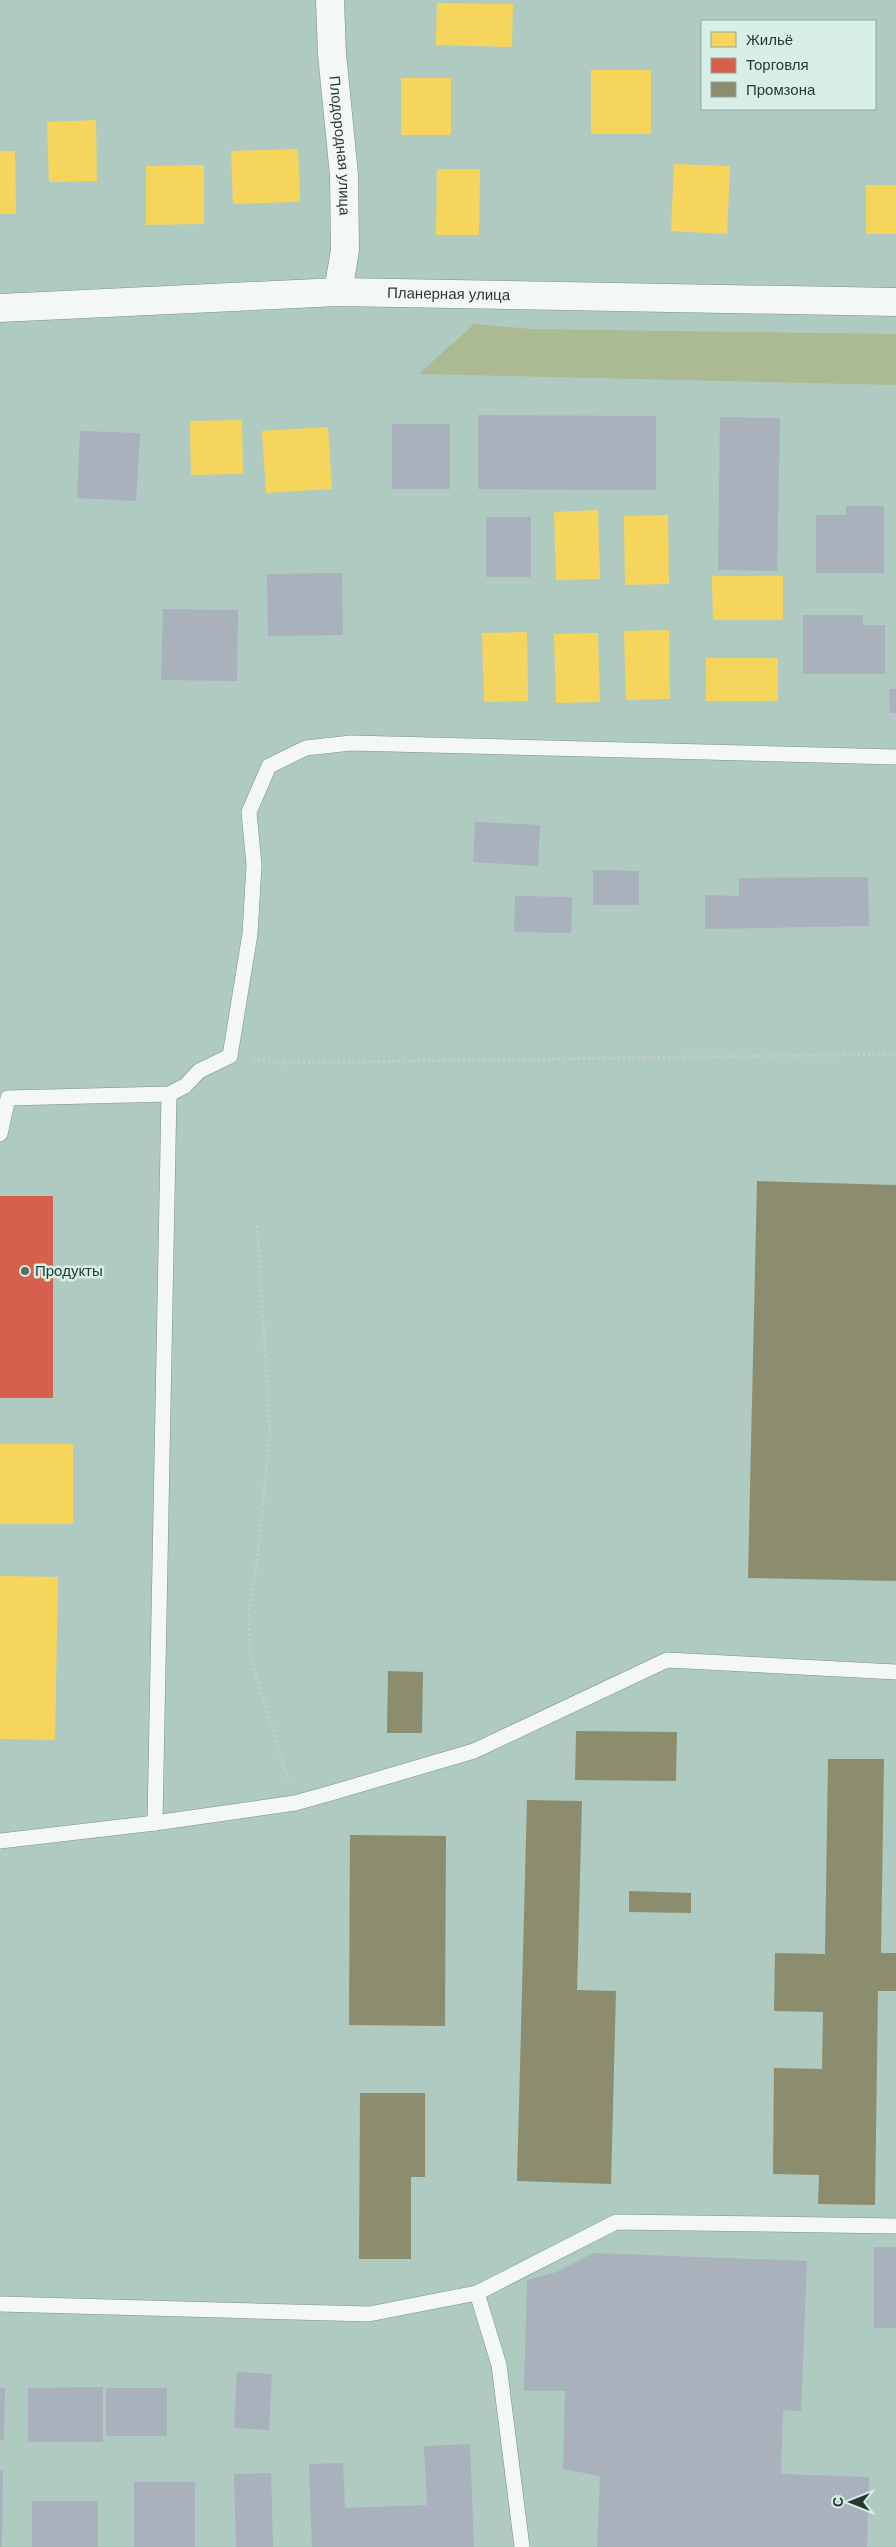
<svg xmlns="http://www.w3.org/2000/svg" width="896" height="2547" font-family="Helvetica,sans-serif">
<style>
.green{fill:#abba92}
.homes{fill:#f6d55c}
.shops{fill:#d6604d}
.industry{fill:#8c8c6e}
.building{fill:#a8b1bc}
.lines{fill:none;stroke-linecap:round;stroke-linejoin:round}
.lane-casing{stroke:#7c918a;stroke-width:16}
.street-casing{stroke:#7c918a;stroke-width:29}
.path{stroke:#c4cdc9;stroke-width:3;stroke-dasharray:2.5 2.5;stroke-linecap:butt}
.lane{stroke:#f3f7f6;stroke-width:15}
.street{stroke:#f3f7f6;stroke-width:28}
.poi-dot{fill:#566c64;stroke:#d7efe7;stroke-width:2}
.labels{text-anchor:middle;stroke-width:5;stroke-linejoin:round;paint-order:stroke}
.street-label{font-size:15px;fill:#263a33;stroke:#d7efe7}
.poi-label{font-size:15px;fill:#263a33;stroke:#d7efe7;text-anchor:start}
</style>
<rect width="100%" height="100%" fill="#afcac0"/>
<!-- green -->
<path class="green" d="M474,324L531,329L896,334V385L419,374Z"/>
<!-- homes -->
<g class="homes">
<path d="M437,3L513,4L512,47L436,45Z"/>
<rect x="591" y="70" width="60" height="64"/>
<rect x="401" y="78" width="50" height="57"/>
<path d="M96,120L97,181L49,182L47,122Z"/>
<path d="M298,149L300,202L233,204L231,151Z"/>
<path d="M0,151H15L16,214H0Z"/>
<path d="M674,164L730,166L727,234L671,231Z"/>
<path d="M204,165V224L146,225V166Z"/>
<path d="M437,169H480L479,235H436Z"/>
<rect x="866" y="185" width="30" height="49"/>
<path d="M242,420L243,474L191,475L190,421Z"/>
<path d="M328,427L332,489L266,493L262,431Z"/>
<path d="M598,510L600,579L556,580L554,512Z"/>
<path d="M668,515L669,584L625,585L624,516Z"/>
<path d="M712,576H783V620H713Z"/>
<path d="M669,630L670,699L626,700L624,631Z"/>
<path d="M527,632L528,701L484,702L482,633Z"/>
<path d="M598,633L600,702L556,703L554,634Z"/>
<rect x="706" y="658" width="72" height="43"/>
<rect x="0" y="1444" width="73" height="80"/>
<path d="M0,1576L58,1577L55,1740L0,1739Z"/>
</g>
<!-- shops -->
<rect class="shops" x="0" y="1196" width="53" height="202"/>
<!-- industry -->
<g class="industry">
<path d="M757,1181L896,1185V1581L748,1578Z"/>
<path d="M388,1671L423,1672L422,1733H387Z"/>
<path d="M576,1731L677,1732L676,1781L575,1780Z"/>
<path d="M828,1759H884L881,1953H896V1991H878L875,2205L818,2204L819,2175L773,2174L774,2068L822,2069L823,2012L774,2011L775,1953L825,1954Z"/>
<path d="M527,1800L582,1801L577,1990L616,1991L611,2184L517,2181Z"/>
<path d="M350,1835L446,1836L445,2026L349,2025Z"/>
<path d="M629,1891L691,1893V1913L629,1912Z"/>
<path d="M360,2093H425V2177H411V2259H359Z"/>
</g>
<!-- building -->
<g class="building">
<path d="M478,415L656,416V490L478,489Z"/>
<path d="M720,417L780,418L777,571L718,570Z"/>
<rect x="392" y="424" width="58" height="65"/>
<path d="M80,431L140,433L136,501L77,498Z"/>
<path d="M846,506H884V573H816V515H846Z"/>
<rect x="486" y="517" width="45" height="60"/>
<path d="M342,573L343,635L268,636L267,574Z"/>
<path d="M163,609L238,610L237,681L161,680Z"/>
<path d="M803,615H863V625H885V674H803Z"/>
<path d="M889,689H896V713H890Z"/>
<path d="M475,822L540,825L538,866L473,862Z"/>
<path d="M593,870L639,871V905H593Z"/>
<path d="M868,877L869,926L705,929V895L739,896V878Z"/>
<path d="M515,896L572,897L571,933L514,932Z"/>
<rect x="874" y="2247" width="22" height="81"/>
<path d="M593,2253L807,2261L801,2411L783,2410L781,2474L869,2477L867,2547H597L600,2476L563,2469L565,2391H524L527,2280L557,2272Z"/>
<path d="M237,2372L272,2374L269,2430L234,2428Z"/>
<path d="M103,2387V2442H28V2388Z"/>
<path d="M0,2388H5L4,2440H0Z"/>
<rect x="106" y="2388" width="61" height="48"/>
<path d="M470,2444L474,2547H312L309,2464L343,2463L345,2508L427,2505L424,2446Z"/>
<path d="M0,2470H3L2,2547H0Z"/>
<path d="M271,2473L273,2547H236L234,2474Z"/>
<rect x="134" y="2482" width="61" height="65"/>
<rect x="32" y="2501" width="66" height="46"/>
</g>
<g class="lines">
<defs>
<g id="lane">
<path d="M0,1134L8,1098L169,1094L185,1086L199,1071L230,1056L250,934L254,865L249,812L269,766L306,748L351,743L896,757"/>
<path d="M155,1823L169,1094"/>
<path d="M0,1841L155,1823L295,1803L331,1793L474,1751L667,1660L896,1672"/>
<path d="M477,2293L499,2365L522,2547"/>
<path d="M0,2304L369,2314L477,2293L616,2222L896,2226"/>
</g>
<g id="street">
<path id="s1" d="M330,0L332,54L344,175L345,250L338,292"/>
<path id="s2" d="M0,308L338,292L896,302"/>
</g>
</defs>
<!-- lane casing -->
<use href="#lane" class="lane-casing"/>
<!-- street casing -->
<use href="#street" class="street-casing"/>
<!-- path -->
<g class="path">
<path d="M253,1059L281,1063L896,1054"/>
<path d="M257,1225L270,1430L258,1551L249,1613L250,1656L288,1780"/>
</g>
<!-- lane -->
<use href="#lane" class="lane"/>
<!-- street -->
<use href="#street" class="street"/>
</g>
<!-- markers -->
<circle class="poi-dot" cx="25" cy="1271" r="5"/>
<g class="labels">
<!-- street labels -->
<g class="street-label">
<text dy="5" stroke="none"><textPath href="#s1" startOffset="146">Плодородная улица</textPath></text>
<text dy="5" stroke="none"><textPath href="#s2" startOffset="449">Планерная улица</textPath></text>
</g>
<!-- poi labels -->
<g class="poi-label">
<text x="35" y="1276">Продукты</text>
</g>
</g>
<!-- legend -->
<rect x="701" y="20" width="175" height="90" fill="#d7efe7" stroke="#90a79f"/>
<rect x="711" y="32" width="25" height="15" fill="#f6d55c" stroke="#90a79f"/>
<text x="746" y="45" font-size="15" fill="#263a33">Жильё</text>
<rect x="711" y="58" width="25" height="15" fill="#d6604d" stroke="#90a79f"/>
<text x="746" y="70" font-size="15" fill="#263a33">Торговля</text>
<rect x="711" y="82" width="25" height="15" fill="#8c8c6e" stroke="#90a79f"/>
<text x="746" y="95" font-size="15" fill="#263a33">Промзона</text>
<!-- north arrow -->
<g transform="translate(851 2502) rotate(270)" stroke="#d7efe7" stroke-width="4" paint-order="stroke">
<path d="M0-4L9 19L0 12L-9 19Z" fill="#263a33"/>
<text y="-8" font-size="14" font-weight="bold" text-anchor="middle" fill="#263a33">С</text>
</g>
</svg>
